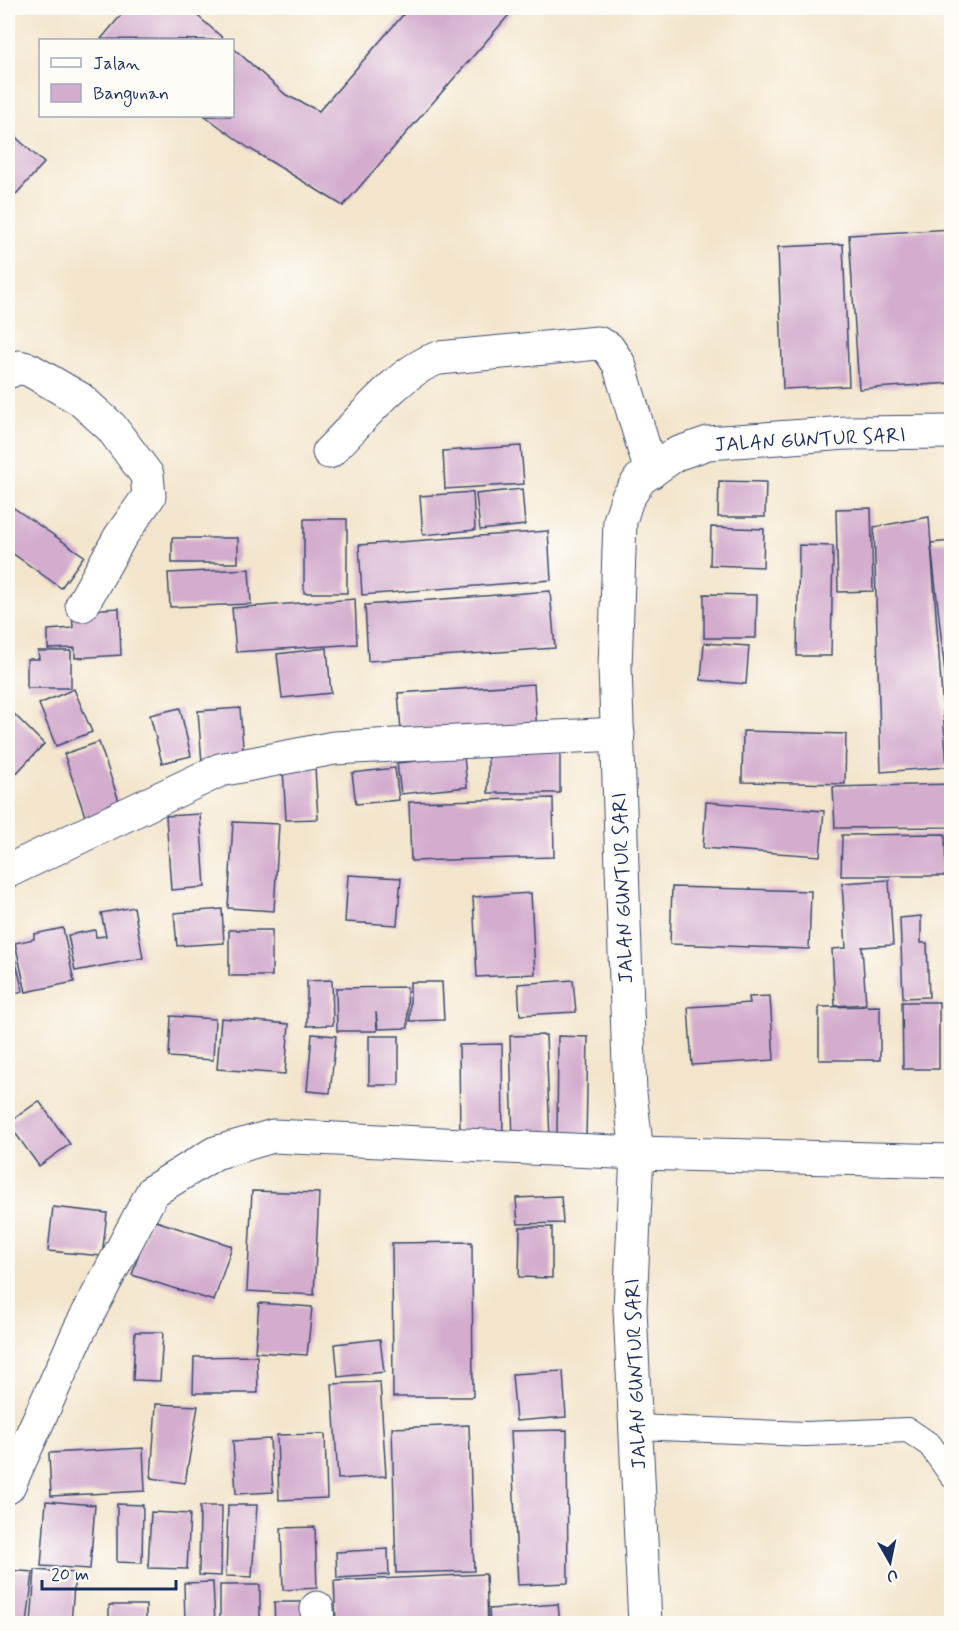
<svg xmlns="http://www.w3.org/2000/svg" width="959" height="1631" font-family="Mynerve,sans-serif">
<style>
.building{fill:#d3acce}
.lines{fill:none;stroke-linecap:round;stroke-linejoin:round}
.lane-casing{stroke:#3b4a6e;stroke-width:26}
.street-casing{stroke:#3b4a6e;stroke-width:35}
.secondary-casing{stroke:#3b4a6e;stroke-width:35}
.lane{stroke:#fff;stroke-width:24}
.street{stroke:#fff;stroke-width:33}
.secondary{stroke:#fff;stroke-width:33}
.labels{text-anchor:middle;stroke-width:4.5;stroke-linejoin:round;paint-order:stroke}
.street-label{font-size:20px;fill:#1b2f5e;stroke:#fdfcf7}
</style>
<rect width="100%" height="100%" fill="#fdfcf7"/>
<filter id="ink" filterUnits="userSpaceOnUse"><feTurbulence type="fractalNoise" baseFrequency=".0167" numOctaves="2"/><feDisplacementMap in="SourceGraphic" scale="12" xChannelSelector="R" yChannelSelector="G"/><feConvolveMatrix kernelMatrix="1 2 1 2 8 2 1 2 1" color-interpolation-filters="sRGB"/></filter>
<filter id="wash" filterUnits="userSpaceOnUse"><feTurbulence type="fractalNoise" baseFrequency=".008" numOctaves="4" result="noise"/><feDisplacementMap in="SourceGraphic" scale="24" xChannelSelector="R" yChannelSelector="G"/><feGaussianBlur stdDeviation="1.35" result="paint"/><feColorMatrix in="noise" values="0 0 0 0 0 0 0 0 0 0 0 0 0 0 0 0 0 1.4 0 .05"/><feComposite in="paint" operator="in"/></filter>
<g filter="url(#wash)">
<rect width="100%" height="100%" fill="#f3e5cc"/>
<g id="blocks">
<!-- building -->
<g class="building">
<path d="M127,8H193L191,10L225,40L101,39Z"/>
<path d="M409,8H515L343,206L247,147L205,116H232V47L286,95L319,111Z"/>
<path d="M8,130L44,163L8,203Z"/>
<path d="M952,229V383L859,389L849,235Z"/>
<path d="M843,244L849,386L783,389L778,247Z"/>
<path d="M521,446L524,484L445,489L443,451Z"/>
<path d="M719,481L766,482L765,517H718Z"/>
<path d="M522,489L525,525L480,530L476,494Z"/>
<path d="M473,492L475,530L423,535L420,496Z"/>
<path d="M8,504L84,556L61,588L8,550Z"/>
<path d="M871,508L873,591L838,592L836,509Z"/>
<path d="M929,517L947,767L881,772L874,527Z"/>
<rect x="304" y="519" width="43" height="74"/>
<path d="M711,527L764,529L763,567L710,565Z"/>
<path d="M548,531L551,580L362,595L359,545Z"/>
<rect x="172" y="538" width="66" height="25"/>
<path d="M952,541V719H950L931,543Z"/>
<path d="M799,545L833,546L831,656H797Z"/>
<path d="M249,569L251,604L170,607L168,573Z"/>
<path d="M550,591L555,648L368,661L365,605Z"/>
<path d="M704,594L757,595L756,638H704Z"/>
<path d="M355,599L357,644L236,652L232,608Z"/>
<path d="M119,608L121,655L75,658V648L48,649V630L73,628L72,611Z"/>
<path d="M704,643L749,646L746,684L701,680Z"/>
<path d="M327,648L331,693L282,698L277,654Z"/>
<path d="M38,651H71V688H27V659H39Z"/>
<path d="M534,684L537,734L402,743L398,693Z"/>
<path d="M74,689L92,732L56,746L39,704Z"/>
<path d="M8,708L44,744L8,782Z"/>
<path d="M180,708L191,756L162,763L150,715Z"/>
<path d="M240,708L244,760L202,763L198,711Z"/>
<path d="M743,731L846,734L845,784L742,782Z"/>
<path d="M99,742L122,810L87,822L64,754Z"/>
<path d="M560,750V793H488V751Z"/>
<path d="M464,756L467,787L401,794L397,763Z"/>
<path d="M315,767L318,819L286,820L283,768Z"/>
<path d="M395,768L399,800L356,804L352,773Z"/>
<path d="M952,784V827L835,828L833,787Z"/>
<path d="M553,798L554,857L411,861L409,802Z"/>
<path d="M706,802L824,811L820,856L703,848Z"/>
<path d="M200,814L205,887L171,890L166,816Z"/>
<path d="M233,822L279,824L274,911L228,908Z"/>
<path d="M945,834L946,876H841L842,835Z"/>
<path d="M348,875L401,878L397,925L345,922Z"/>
<path d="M889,880L893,945L862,947L866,1004L835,1006L832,949L846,948L842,883Z"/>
<path d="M672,887L811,891L809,949L670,944Z"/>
<path d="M531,893L535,974L477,977L473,897Z"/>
<path d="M134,907L143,958L75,971L68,935L95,930L96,937L106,936L101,913Z"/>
<path d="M222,909L224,943L177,946L174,913Z"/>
<path d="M921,916V943H927L929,997L903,998L900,918Z"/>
<path d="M63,928L74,982L26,992L15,943L34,939V934Z"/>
<rect x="229" y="930" width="43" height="46"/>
<path d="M15,959L23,991L8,995V960Z"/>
<path d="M332,980L333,1025L307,1026V981Z"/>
<path d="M573,980L576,1012L520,1015L518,984Z"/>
<path d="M410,982H442L444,1020L410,1021Z"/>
<path d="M407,987L408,1028L378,1029L376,1012L377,1031H337L336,988Z"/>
<path d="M770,996L774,1060L692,1065L688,1007L750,1003L749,997Z"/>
<path d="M902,1002H939V1069H903Z"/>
<path d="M880,1006V1060H819V1007Z"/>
<path d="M171,1016L215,1019L213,1060L169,1057Z"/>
<path d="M221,1018L289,1024L285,1074L217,1069Z"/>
<path d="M312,1034L336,1036L330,1093L307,1091Z"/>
<path d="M546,1035L550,1141L513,1143L510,1036Z"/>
<rect x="369" y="1036" width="30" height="49"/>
<path d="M558,1036L588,1037L586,1140H557Z"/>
<path d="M502,1044L503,1140L460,1141L459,1045Z"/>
<path d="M39,1101L70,1144L39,1166L8,1123Z"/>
<path d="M252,1191L319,1193L314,1295L247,1291Z"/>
<path d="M561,1196L563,1223L518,1224L516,1198Z"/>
<path d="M53,1207L107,1213L102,1256L48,1251Z"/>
<path d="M150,1219L232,1246L214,1301L132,1275Z"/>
<path d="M520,1227H552V1278L519,1277Z"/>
<path d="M472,1242L473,1397H393L392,1243Z"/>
<path d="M259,1303L312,1307L307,1355L255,1352Z"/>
<path d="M135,1332H163L160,1381L133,1380Z"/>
<path d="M380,1339L384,1372L338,1377L335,1344Z"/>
<path d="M257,1356L258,1393H193L194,1357Z"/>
<path d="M563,1371L566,1417L516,1421L512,1374Z"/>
<path d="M380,1382L386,1476L338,1479L332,1384Z"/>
<path d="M156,1404L198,1406L185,1483L151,1478Z"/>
<path d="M469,1425L474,1571L396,1573L392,1428Z"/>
<path d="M567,1430L568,1583L518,1585L511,1431Z"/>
<path d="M325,1434L327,1498L279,1500L277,1435Z"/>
<path d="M270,1439L273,1492L236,1494L233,1441Z"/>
<path d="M143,1448L145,1491L51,1496L49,1453Z"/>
<path d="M46,1501L95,1505L90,1569L41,1566Z"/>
<path d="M117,1504L143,1505L142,1563L117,1562Z"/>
<path d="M228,1505H257L252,1577L226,1576Z"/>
<path d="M200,1506H222L221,1576L199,1575Z"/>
<path d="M151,1512L190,1514L187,1569L148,1568Z"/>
<path d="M315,1527L317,1588L283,1590L281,1528Z"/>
<path d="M388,1549L389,1575L337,1578L336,1552Z"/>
<path d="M8,1570L33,1572L27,1624H8Z"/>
<path d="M35,1570L75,1573L71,1624H31Z"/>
<path d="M486,1574L488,1624H336L334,1581Z"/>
<path d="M213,1582L215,1624H185L184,1583Z"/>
<rect x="220" y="1585" width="40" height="39"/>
<path d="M274,1602H316V1624H275Z"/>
<path d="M558,1604L560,1624H490L489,1609Z"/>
<rect x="109" y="1605" width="37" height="19"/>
</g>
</g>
</g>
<g filter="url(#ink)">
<use href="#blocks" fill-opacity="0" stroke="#3b4a6e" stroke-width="1.5"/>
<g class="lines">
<defs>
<path id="lane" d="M636,1427L806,1434L908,1430L930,1445L952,1476"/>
<g id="street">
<path d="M8,372L19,367L30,370L80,399L111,427L147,475L149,496L120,537L82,605"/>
<path d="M329,452C358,424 400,369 439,358L598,343L608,348L619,364L651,472"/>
<path d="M8,871L220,770L334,748L618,734"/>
<path d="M8,1487L80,1329L153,1191L215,1153L273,1136L637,1153L952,1161"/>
<path d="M317,1608L318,1624"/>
</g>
<path id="secondary" d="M645,1624L630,1309L637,1153L630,1093L615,667L620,521L627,499L640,479L676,454L708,443L846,433L952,432"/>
</defs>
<!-- lane casing -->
<use href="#lane" class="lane-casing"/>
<!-- street casing -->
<use href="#street" class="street-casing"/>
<!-- secondary casing -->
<use href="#secondary" class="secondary-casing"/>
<!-- lane -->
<use href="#lane" class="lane"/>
<!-- street -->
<use href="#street" class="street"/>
<!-- secondary -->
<use href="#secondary" class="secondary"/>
</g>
</g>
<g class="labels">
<!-- street labels -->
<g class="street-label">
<text transform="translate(810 439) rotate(-3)" y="7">JALAN GUNTUR SARI</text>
<text transform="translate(622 888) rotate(-92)" y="7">JALAN GUNTUR SARI</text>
<text transform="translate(635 1374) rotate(-92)" y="7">JALAN GUNTUR SARI</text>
</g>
</g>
<!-- margin -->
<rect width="959" height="1631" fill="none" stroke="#fdfcf7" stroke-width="30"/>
<!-- legend -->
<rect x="39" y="39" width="195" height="78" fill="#fdfcf7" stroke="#a3aaba" stroke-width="1.5"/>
<rect x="51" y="58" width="30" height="9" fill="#ffffff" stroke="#a3aaba" stroke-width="1.5"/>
<text x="93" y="69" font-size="18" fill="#1b2f5e">Jalan</text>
<rect x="51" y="84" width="30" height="18" fill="#d3acce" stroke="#a3aaba" stroke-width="1.5"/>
<text x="93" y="99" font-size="18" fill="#1b2f5e">Bangunan</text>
<!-- north arrow -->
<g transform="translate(890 1562) rotate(171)" stroke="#fdfcf7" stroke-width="4.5" paint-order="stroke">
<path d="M0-4.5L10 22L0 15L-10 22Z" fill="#1b2f5e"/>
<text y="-9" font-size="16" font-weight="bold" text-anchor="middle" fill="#1b2f5e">U</text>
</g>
<!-- scale -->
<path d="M42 1580v9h134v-9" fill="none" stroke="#1b2f5e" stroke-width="3"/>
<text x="51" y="1580" font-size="18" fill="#1b2f5e" stroke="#fdfcf7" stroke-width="4.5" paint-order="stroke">20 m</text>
</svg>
